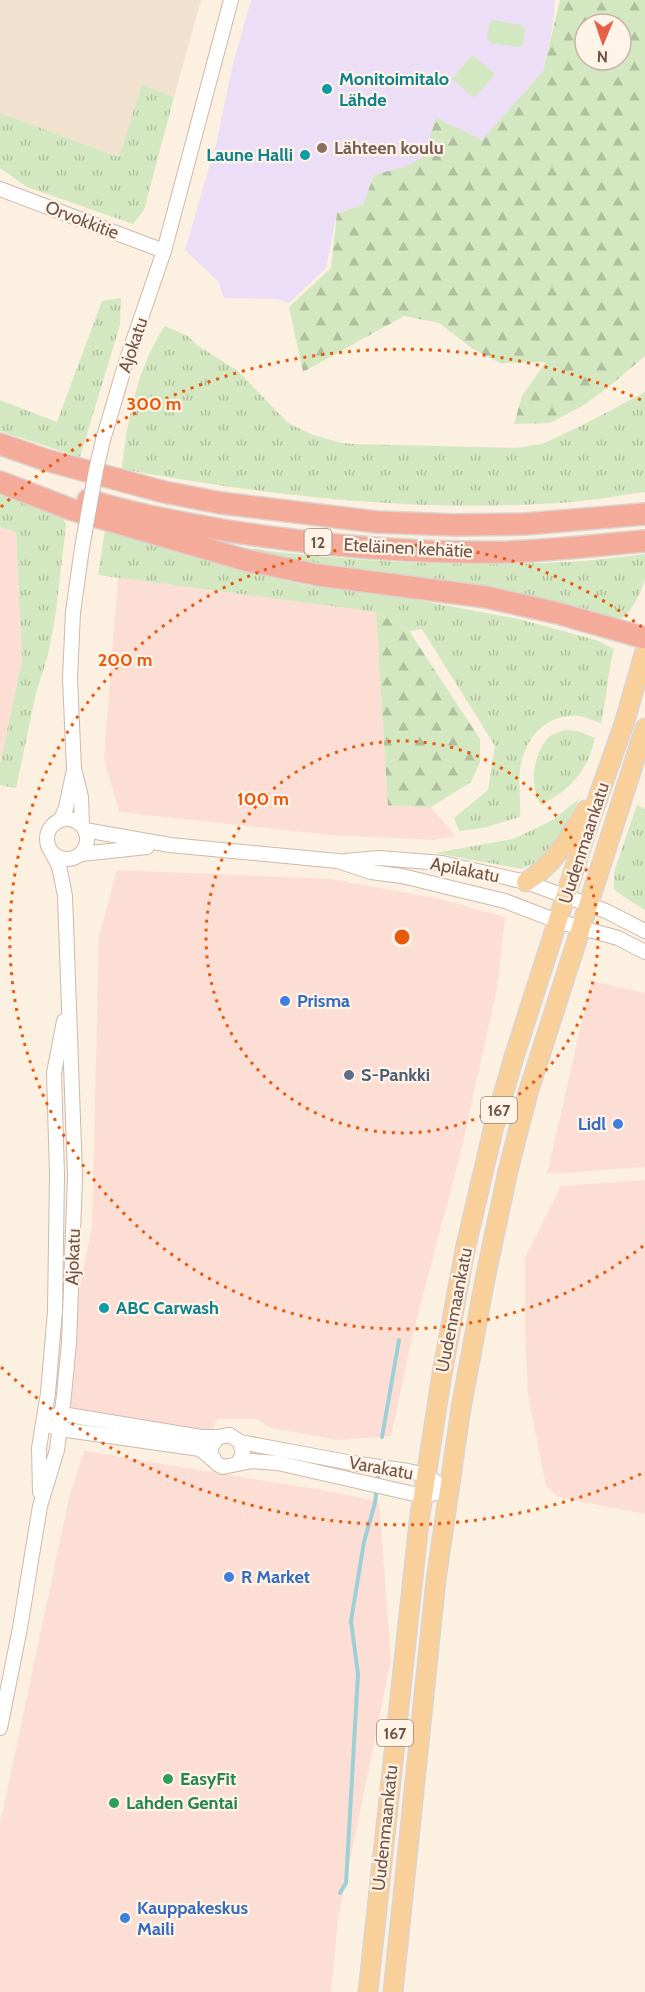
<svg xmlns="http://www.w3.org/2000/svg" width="645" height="1992" font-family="Cabin,sans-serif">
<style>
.residential{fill:#f3e1d0}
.commercial{fill:#fcded5}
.education{fill:#eddef8}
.grass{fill:url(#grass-tufts)}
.forest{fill:url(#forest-firs);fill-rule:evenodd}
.pitch{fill:#d3e8c0}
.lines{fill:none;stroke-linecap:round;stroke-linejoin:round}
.stream{stroke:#9dd0d6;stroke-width:4}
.tertiary-casing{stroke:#ceb9ab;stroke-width:16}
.primary-casing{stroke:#dad3d0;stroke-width:21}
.motorway-casing{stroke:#dad3d0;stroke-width:24}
.tertiary{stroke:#fff;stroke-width:14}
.primary{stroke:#fad09a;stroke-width:18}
.motorway{stroke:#f5ab99;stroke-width:21}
.tertiary-bridge-casing{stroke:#ceb9ab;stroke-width:16;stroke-linecap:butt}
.tertiary-bridge{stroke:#fff;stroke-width:14}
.ring{fill:none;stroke:#e8590c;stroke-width:3;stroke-dasharray:3 6}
.culture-dot{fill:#0f9aa8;stroke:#fff4e7;stroke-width:2}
.education-dot{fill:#8d6e63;stroke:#fff4e7;stroke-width:2}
.shop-dot{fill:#3f7fe0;stroke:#fff4e7;stroke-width:2}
.service-dot{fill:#5c6f8a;stroke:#fff4e7;stroke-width:2}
.leisure-dot{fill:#2e9e5b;stroke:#fff4e7;stroke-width:2}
.labels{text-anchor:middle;stroke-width:4.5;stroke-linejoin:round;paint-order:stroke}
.shield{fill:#fff4e7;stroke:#9c8578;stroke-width:1.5}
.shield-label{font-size:16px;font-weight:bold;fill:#725549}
.culture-label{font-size:18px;font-weight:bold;fill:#0d838f;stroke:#fff4e7;text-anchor:start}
.education-label{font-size:18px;font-weight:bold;fill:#785e54;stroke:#fff4e7;text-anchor:start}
.street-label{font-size:18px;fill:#725549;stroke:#fff4e7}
.shop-label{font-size:18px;font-weight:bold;fill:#366cbe;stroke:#fff4e7;text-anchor:start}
.service-label{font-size:18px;font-weight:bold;fill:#4e5e75;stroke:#fff4e7;text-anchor:start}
.leisure-label{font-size:18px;font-weight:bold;fill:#27864d;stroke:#fff4e7;text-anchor:start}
.centre{fill:#e8590c;stroke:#fff4e7;stroke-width:3}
.ring-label{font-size:18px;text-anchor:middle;font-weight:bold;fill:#e8590c;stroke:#fff4e7;stroke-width:4.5;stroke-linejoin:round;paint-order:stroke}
</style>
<defs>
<pattern id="grass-tufts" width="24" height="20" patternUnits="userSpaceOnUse" patternTransform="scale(1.5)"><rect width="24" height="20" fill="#d3e8c0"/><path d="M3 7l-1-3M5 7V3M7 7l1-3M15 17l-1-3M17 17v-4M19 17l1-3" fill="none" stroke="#b0bf9e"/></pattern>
<pattern id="forest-firs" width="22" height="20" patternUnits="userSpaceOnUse" patternTransform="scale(1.5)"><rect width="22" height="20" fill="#d3e8c0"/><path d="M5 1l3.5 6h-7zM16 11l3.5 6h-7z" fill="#b0bf9e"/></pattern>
</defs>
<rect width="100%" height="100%" fill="#fcf0e1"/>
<!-- residential -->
<path class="residential" d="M0,0H201L174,97L142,84L119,157L0,113Z"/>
<!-- commercial -->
<g class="commercial">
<path d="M0,527L16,532L22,659L0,765Z"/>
<path d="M118,577L376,612L388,806L431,807L455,836L434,840L330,835L119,812L104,759Z"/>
<path d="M117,870L331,879L440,899L505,917L497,988L460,1155L413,1333L391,1436L337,1440L271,1428L256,1419H217L211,1434L65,1411L69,1392L78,1294L92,1226L99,936Z"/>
<path d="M591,981L645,993V1167L547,1174Z"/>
<path d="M645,1180V1514L558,1497L546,1486L528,1395L525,1331V1258L561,1186Z"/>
<path d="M84,1451L334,1492L379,1502L391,1660L338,1919L331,1992H0V1824L69,1498Z"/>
</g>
<!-- education -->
<path class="education" d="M251,0H555L552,29L543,71L482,141L436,119L430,137V153L407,166L374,175L363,205L337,213L326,268L289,303L276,299L224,298L218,281L185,250L216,144L233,64Z"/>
<!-- grass -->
<g class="grass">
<path d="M142,84L174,97L144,210L133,224L27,187L0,168V113L119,157Z"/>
<path d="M121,298L120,325L80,457L0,431V400L57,422L102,301Z"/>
<path d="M165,326L188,336L197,345L238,371L288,423L313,435L342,443L353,444L516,448L542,444L585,424L645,392V492C621,495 597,500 572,502C423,514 269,496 122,469C127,421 137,367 165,326Z"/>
<path d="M0,495L62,517L66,524L56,612L48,655L36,693L16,788L0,785V765L22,659L16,532L0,527Z"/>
<path d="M105,530L237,570L310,586L396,596L518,619L596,640L614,649C607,675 607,698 601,723C594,721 586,717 579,716C545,713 524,739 520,770C518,785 521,802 520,817L483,828L459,831L454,818L488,790L495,746L422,629L409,631L376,612L98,575Z"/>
<path d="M231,546C343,561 455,568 568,562C593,561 619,557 645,554C645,562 645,572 645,579C641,593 630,616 618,620L322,570Z"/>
<path d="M565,730L578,731L595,738C587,772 571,789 541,805C529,787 533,754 548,738C552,734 559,732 565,730Z"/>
<path d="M580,798L554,845L538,861L522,869L435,853L513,839L553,820Z"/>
<path d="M637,805L645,809V910L624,897L614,889V872Z"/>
</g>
<!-- forest -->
<g class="forest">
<path d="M560,0H645V356L612,384L584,405L550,423L514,424L522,396L546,362L500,363L473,349L439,323L404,316L303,372L289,307L331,268L337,213L363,205L374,175L407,166L430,153V137L436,118L482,140L543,71ZM585,24H621V60H585Z"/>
<path d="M376,612L409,631L480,739V762L471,782L431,807L388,806Z"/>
</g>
<!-- pitch -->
<g class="pitch">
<path d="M493,20L522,25L525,29L523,45L519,47L490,43L487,39L489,24Z"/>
<path d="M472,55L495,74L474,98L452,79Z"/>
</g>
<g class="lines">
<!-- stream -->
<g class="stream">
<path d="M382,1437L399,1340"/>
<path d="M340,1893L346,1883L358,1674L351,1621L364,1542L375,1503L379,1471"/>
</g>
<defs>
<g id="tertiary">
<path d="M0,189L164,251"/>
<path d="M103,440L126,362L164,251L231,0"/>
<circle cx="67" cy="839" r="20"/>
<path d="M61,819L66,808L73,774"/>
<path d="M82,825L81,797L74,769L70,678L73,612L82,548"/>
<path d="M85,830L170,845L338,861L371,872L402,876L505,901L557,921L618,938L645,952"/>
<path d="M81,854L147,847"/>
<path d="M345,861L379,858L442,863L526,882L606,911L645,931"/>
<path d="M54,1416L62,1414L201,1437H218"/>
<path d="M51,1426L60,1429L200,1449L213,1460"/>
<path d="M240,1442L352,1463L408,1471L426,1475L448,1490"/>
<path d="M238,1463L243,1454L240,1442L230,1435L218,1437L211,1447V1454L217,1464L223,1467L252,1461L278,1463L423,1496L448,1490"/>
<path d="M40,1492L39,1448L48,1393L55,1311L57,1175L54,1073L64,1021"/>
<path d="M0,1728L20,1628L40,1506L57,1450L64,1395L69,1343L75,1176L65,896L59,866L52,853"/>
</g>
<g id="primary">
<path d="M526,882C555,864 568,839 586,810"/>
<path d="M368,1992L419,1522L442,1374L465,1250L493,1130L514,1057L589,823L624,724L645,651"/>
<path d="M393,1992L436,1580L461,1408L486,1274L508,1171L528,1093L645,728"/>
</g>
<g id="motorway">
<path d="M0,444L46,460L164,492L221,503L377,522L455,525L525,524L645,514"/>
<path d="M0,482L70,509L245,560L318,575L486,597L557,613L645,638"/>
<path d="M88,500C132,514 178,522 222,530C316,545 413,554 509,552C554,550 600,545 645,541"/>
</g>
</defs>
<!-- tertiary casing -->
<use href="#tertiary" class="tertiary-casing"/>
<!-- primary casing -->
<use href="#primary" class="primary-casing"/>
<!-- motorway casing -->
<use href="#motorway" class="motorway-casing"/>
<!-- tertiary -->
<use href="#tertiary" class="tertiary"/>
<!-- primary -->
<use href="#primary" class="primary"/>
<!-- motorway -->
<use href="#motorway" class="motorway"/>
<defs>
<path id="tertiary-bridge" d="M82,548L96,470L103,440"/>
</defs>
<!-- tertiary-bridge casing -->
<use href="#tertiary-bridge" class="tertiary-bridge-casing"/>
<!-- tertiary-bridge -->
<use href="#tertiary-bridge" class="tertiary-bridge"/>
</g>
<!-- distance rings -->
<g class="ring">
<circle cx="402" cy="937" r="196"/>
<path d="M643 1246A392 392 0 1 1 643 628"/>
<path d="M641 1474A588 588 0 0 1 1 1367M1 507A588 588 0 0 1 641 400"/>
</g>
<!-- markers -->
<g class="culture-dot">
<circle cx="327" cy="89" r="6"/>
<circle cx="305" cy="155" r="6"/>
<circle cx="104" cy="1308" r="6"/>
</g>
<circle class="education-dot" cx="322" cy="148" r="6"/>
<g class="shop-dot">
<circle cx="285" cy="1001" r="6"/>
<circle cx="618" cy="1124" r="6"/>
<circle cx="229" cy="1577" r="6"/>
<circle cx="125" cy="1918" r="6"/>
</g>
<circle class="service-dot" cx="349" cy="1075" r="6"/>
<g class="leisure-dot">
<circle cx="168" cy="1779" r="6"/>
<circle cx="114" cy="1803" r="6"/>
</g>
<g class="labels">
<!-- shield labels -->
<g class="shield">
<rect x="304.5" y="529" width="27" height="26" rx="4.5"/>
<rect x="481" y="1097" width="36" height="26" rx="4.5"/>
<rect x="377" y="1720" width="36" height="26" rx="4.5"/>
</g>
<g class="shield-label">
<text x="318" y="548">12</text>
<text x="499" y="1116">167</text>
<text x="395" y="1739">167</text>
</g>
<!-- culture labels -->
<g class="culture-label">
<text x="339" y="85">Monitoimitalo<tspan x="339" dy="21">Lähde</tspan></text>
<text x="293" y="161" text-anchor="end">Laune Halli</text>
<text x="116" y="1314">ABC Carwash</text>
</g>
<!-- education labels -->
<g class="education-label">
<text x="334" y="154">Lähteen koulu</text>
</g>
<!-- street labels -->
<g class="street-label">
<text transform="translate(82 220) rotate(21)" y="6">Orvokkitie</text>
<text transform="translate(133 345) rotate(-71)" y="6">Ajokatu</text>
<text transform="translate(408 548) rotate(3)" y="6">Eteläinen kehätie</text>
<text transform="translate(584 843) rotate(-72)" y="6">Uudenmaankatu</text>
<text transform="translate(465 870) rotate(11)" y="6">Apilakatu</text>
<text transform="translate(73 1257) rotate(-88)" y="6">Ajokatu</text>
<text transform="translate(454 1310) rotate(-79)" y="6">Uudenmaankatu</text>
<text transform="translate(381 1468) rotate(10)" y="6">Varakatu</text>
<text transform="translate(385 1828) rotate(-84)" y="6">Uudenmaankatu</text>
</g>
<!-- shop labels -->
<g class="shop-label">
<text x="297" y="1007">Prisma</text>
<text x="606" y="1130" text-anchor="end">Lidl</text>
<text x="241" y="1583">R Market</text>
<text x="137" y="1914">Kauppakeskus<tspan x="137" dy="21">Maili</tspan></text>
</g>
<!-- service labels -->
<g class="service-label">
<text x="361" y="1081">S-Pankki</text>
</g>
<!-- leisure labels -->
<g class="leisure-label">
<text x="180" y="1785">EasyFit</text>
<text x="126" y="1809">Lahden Gentai</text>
</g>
</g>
<circle cx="402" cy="937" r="9" class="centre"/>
<g class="ring-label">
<text x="154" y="410">300 m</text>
<text x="125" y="666">200 m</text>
<text x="263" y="805">100 m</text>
</g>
<!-- north arrow -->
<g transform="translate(603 42) rotate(182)"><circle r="28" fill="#fff4e7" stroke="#c7b4a8" stroke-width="1.5"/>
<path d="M0-4.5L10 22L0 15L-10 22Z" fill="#e46148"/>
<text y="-9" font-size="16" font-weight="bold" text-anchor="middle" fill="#725549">N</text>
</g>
</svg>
